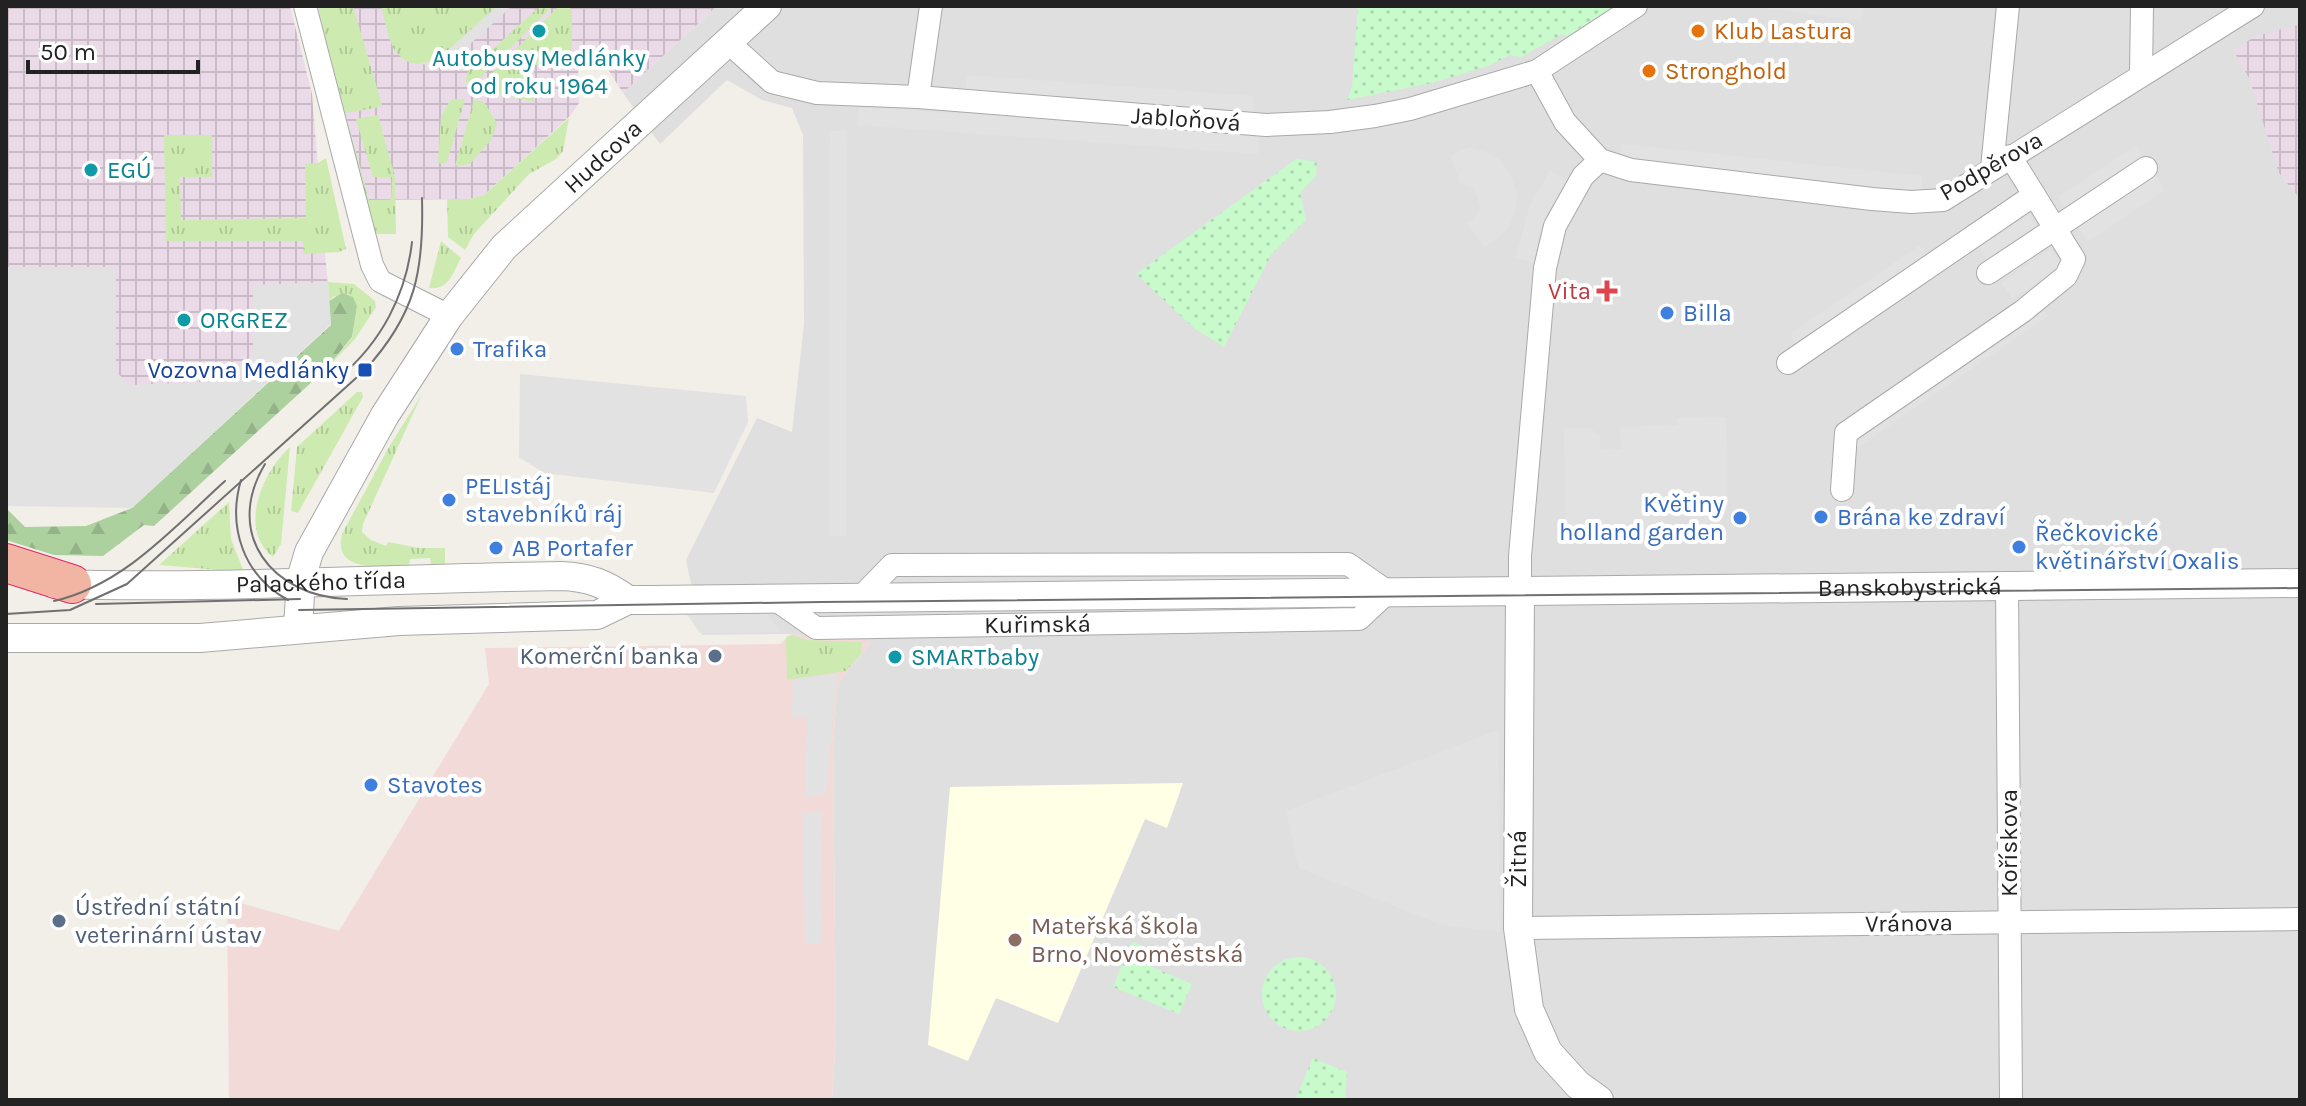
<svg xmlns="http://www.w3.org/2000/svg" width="2306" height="1106" font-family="Karla,sans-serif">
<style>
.residential{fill:#e0dfdf}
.commercial{fill:#f2dad9}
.industrial{fill:url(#industrial-grid)}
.education{fill:#ffffe5}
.grass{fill:url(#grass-tufts)}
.forest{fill:url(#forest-firs)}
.park{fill:url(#park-dots)}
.parking{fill:#e2e2e2}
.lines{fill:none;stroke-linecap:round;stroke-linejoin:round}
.minor-casing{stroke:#a9a9a9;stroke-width:24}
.tertiary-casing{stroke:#a9a9a9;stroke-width:30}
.trunk-casing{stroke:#dc2a67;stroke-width:40}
.minor{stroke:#fff;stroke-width:22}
.tertiary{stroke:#fff;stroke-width:28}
.trunk{stroke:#f2b4a3;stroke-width:38}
.tram{stroke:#707070;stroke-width:2}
.culture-dot{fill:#0f9aa8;stroke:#fff;stroke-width:3}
.food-dot{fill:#e8710a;stroke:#fff;stroke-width:3}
.health-dot{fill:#e0444e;stroke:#fff;stroke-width:3}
.shop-dot{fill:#3f7fe0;stroke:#fff;stroke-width:3}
.transit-dot{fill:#1a4fb4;stroke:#fff;stroke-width:3}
.service-dot{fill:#5c6f8a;stroke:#fff;stroke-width:3}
.education-dot{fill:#8d6e63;stroke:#fff;stroke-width:3}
.labels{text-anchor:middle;stroke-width:8;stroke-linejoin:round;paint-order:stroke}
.food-label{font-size:24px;fill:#c56008;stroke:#fff;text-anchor:start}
.culture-label{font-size:24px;fill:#0d838f;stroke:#fff;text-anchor:start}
.street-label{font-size:24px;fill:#222;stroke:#fff}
.health-label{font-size:24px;fill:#be3a42;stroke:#fff;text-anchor:end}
.shop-label{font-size:24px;fill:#366cbe;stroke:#fff;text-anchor:start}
.transit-label{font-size:24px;fill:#164399;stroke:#fff;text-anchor:end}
.service-label{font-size:24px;fill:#4e5e75;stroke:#fff;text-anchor:end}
.education-label{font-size:24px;fill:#785e54;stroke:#fff;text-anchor:start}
</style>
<defs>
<pattern id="industrial-grid" width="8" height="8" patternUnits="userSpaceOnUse" patternTransform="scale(2)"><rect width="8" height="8" fill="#ebdbe8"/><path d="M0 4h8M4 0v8" fill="none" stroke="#c9bcc7"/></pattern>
<pattern id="grass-tufts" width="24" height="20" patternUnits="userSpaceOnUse" patternTransform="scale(2)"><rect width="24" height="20" fill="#cdebb0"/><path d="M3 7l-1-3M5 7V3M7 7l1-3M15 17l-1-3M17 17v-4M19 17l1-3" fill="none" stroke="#b0c997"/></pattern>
<pattern id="forest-firs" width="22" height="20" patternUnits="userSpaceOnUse" patternTransform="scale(2)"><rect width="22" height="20" fill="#add19e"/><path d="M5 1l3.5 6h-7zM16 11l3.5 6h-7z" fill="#95b388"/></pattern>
<pattern id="park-dots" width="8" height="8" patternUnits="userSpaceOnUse" patternTransform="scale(2)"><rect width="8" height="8" fill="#c8facc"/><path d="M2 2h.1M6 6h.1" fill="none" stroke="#acd6af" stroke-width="1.8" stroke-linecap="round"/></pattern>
</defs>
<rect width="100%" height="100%" fill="#f2efe9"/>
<!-- residential -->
<path class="residential" d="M717,6H2300V1100H832L836,1037L833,743L837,693L839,682L871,642L791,634L702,635L686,560L757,418L792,432L804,324L803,135L792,108L762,100L727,80L660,144L623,93Z"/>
<!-- commercial -->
<path class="commercial" d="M791,634L872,641L839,682L837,693L833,743L836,1037L832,1100H229L227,899L339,931L489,684L485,648L780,644Z"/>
<!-- industrial -->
<g class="industrial">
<path d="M6,6H290L312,94L331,324L6,506Z"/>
<path d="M325,6H717L623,93L604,63L578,65L579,103L571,115L484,195L469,199L369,200L345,113L353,110Z"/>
<path d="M2300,24V199L2279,173L2249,78L2233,50L2256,36Z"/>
</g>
<!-- education -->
<path class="education" d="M1183,783L1167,828L1145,819L1058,1023L996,998L968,1061L928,1045L950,787Z"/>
<!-- grass -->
<g class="grass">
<path d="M318,6H353L382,105L376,108L345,113L369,200H391L392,177H373L356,119L378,115L395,177L396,234H369Z"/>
<path d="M381,6H497C476,26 427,89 397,53C388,42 385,20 381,6Z"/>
<path d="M540,6L552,7L471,87L466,82L467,73Z"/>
<path d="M559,6H569L572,11V64L534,65V102L476,89Z"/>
<path d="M451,99H465L447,162L441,164L438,162L441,116Z"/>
<path d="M474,100L484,102L497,123L491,140L470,164L455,166Z"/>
<path d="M569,118L563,151L556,159L529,174L474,234L465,250L448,237L447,199H469L484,195Z"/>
<path d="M164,135H212V177H180L181,220L306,218L305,164L318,163L326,158L346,249L339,252L304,254L303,241H166Z"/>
<path d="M441,241L461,258C453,273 449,290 429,288Z"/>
<path d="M328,282L354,284L375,301L376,307L355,339L325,370L352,338L357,306L334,296L329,301Z"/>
<path d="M357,392H362L363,397L298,513L291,511L297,447Z"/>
<path d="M422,394L363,524L362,532L371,540L386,546L388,542L419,548H445V565H431L430,558L410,559L409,565C385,566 332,575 342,534L389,447Z"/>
<path d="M290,447L281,544L273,557C237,529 263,471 290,447Z"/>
<path d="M229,502L231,539L244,572L159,565Z"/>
<path d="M793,635L806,640L862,642L861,654L846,671L787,680L786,637Z"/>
</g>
<!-- forest -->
<path class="forest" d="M342,293L353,297L357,306L352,337L325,370L154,526L144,525L103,556L54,555L6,540V508L25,527L86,526L132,508L331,325L329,301Z"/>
<!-- park -->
<g class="park">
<path d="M1358,6H1615L1565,37L1563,34L1521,57L1509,55L1491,65L1436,82L1347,100L1352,87Z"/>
<path d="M1296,159L1317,162L1316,176L1300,193L1306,220L1271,255L1224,347L1195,329L1136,274Z"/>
<path d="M1132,941L1143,946L1138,961L1192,984L1179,1014L1113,987Z"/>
<circle cx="1299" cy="994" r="37"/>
<path d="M1313,1058L1347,1072L1345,1100H1295Z"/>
</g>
<!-- parking -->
<g class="parking">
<path d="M497,6H512L446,66L419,64L437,60Z"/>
<path d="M1749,6H1864L1862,21Z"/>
<path d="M967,75L1254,96L1252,135L1259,136L1258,154L857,125L859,107L964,114Z"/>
<path d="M830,131H847L846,536H829Z"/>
<path d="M1622,144L1922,176V194L1619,162Z"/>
<path d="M2136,145L2165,190L2088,242L2058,197Z"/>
<path d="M1469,147L1486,152L1500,160L1510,174L1517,192L1516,209L1510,225L1501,236L1484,247L1466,223L1474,218L1480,207L1478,198L1474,189L1461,184L1450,156Z"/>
<path d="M1550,170L1566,179L1546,215L1539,233L1534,263L1516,258L1529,207Z"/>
<path d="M2028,215L2038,228L1989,262L1979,248Z"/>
<path d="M1920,245L1928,257L1798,346L1790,334Z"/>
<path d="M2050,249L2062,265L2013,299L2001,283Z"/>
<path d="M6,267H116V372L130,385L225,381L253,354V285L328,282L331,324L132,508L6,506Z"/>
<path d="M2042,308L2048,316L1857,448L1852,440Z"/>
<path d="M520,374L746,396L748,422L714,493L544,473L519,457Z"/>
<path d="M1726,417L1728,510L1715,531L1690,521L1689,516H1665V535L1566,536L1564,428H1589L1600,435V450L1621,449L1620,427L1677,425V418Z"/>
<path d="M755,598L780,632L700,633L676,599Z"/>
<path d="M837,674L826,793L805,798L807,717H792L793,679Z"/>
<path d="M1498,730L1500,932L1441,925L1299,868L1286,811Z"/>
<path d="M822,812L821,944H805L803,813Z"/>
</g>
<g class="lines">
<defs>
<g id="minor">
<path d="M305,6L372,265L380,281L449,316"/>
<path d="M728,42L772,82L817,93L918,97L1266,125L1330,122L1375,116L1410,109L1537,71L1636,6"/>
<path d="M1537,71L1565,122L1600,160L1631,170L1872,199L1911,202L1943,200L2253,6"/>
<path d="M2141,74L2142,6"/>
<path d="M918,97L931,6"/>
<path d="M1992,168L2008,6"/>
<path d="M1988,273L2146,168"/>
<path d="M1788,363L2034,195"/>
<path d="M1842,490L1846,433L2023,311L2066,276L2074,259L2010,156"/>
<path d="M2007,586L2011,1100"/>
<path d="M1520,591V556L1545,268L1555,226L1583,176L1600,160"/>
<path id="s1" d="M773,598L816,628L1359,619L1388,592L1348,564L892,565L862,596"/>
<path d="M1518,928L2300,919"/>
</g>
<g id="tertiary">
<path id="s2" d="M55,584C224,589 392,578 561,576C589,577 606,584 628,600"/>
<path d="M1520,591L1518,928L1529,1009L1548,1052L1578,1085L1599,1100"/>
<path id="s3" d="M298,628L301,579L309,552L385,415L449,316L504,247L767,6"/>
<path id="s4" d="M6,638H200L399,621L597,615L628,600H650L2300,583"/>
</g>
<path id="trunk" d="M6,563L72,584"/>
</defs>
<!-- minor casing -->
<use href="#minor" class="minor-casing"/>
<!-- tertiary casing -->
<use href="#tertiary" class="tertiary-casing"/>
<!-- trunk casing -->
<use href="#trunk" class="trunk-casing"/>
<!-- minor -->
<use href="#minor" class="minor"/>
<!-- tertiary -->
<use href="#tertiary" class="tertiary"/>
<!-- trunk -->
<use href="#trunk" class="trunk"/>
<!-- tram -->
<g class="tram">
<path d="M341,376C381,342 406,295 412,242"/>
<path d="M265,464C223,534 272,596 347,599"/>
<path d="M241,480C227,528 244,576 288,600"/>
<path d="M54,601C124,585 174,527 225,481"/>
<path d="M96,604L300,599"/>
<path d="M299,610L821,602L2300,588"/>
<path d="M6,614L70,610L127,584L365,370C416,314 424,271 422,198"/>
</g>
</g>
<!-- markers -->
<g class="culture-dot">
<circle cx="539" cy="31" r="8"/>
<circle cx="91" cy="170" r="8"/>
<circle cx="184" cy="320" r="8"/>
<circle cx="895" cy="657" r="8"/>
</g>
<g class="food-dot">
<circle cx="1698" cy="31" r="8"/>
<circle cx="1649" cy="71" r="8"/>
</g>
<path class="health-dot" d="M1603 279h8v8h8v8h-8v8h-8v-8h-8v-8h8z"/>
<g class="shop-dot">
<circle cx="1667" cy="313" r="8"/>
<circle cx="457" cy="349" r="8"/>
<circle cx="449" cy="500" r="8"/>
<circle cx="1821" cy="517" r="8"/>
<circle cx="1740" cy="518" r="8"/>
<circle cx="2019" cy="547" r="8"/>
<circle cx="496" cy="548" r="8"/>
<circle cx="371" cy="785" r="8"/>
</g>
<rect class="transit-dot" x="357" y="362" width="16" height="16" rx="4"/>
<g class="service-dot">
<circle cx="715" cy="656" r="8"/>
<circle cx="59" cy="921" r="8"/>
</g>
<circle class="education-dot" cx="1015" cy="940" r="8"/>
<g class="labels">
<!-- food labels -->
<g class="food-label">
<text x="1714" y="39">Klub Lastura</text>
<text x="1665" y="79">Stronghold</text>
</g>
<!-- culture labels -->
<g class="culture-label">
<text x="539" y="66" text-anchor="middle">Autobusy Medlánky<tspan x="539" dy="28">od roku 1964</tspan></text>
<text x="107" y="178">EGÚ</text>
<text x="200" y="328">ORGREZ</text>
<text x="911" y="665">SMARTbaby</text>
</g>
<!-- street labels -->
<g class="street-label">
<text transform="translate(1186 119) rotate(4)" y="8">Jabloňová</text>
<text dy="8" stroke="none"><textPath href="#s3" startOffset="574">Hudcova</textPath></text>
<text transform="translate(1991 166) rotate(-30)" y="8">Podpěrova</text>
<text dy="8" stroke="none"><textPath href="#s2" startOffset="266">Palackého třída</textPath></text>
<text dy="8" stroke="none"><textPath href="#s4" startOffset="1908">Banskobystrická</textPath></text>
<text dy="8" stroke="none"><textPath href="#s1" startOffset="274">Kuřimská</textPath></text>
<text transform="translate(2009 843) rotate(-90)" y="8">Kořískova</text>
<text transform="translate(1518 859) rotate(-90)" y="8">Žitná</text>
<text transform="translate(1909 923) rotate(-1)" y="8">Vránova</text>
</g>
<!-- health labels -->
<g class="health-label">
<text x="1591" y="299">Vita</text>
</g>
<!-- shop labels -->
<g class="shop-label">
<text x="1683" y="321">Billa</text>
<text x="473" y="357">Trafika</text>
<text x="465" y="494">PELIstáj<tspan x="465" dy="28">stavebníků ráj</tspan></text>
<text x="1724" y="512" text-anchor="end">Květiny<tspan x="1724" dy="28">holland garden</tspan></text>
<text x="1837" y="525">Brána ke zdraví</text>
<text x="2035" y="541">Řečkovické<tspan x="2035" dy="28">květinářství Oxalis</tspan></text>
<text x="512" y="556">AB Portafer</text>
<text x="387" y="793">Stavotes</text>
</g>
<!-- transit labels -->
<g class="transit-label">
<text x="349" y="378">Vozovna Medlánky</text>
</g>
<!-- service labels -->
<g class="service-label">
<text x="699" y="664">Komerční banka</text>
<text x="75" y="915" text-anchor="start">Ústřední státní<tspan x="75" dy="28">veterinární ústav</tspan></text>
</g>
<!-- education labels -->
<g class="education-label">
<text x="1031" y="934">Mateřská škola<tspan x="1031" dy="28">Brno, Novoměstská</tspan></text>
</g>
</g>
<!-- border -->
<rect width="2306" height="1106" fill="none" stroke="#222222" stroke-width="16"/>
<!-- scale -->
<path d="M28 60v12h170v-12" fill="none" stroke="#222222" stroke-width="4"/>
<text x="40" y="60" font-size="24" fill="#222222" stroke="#ffffff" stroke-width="6" paint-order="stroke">50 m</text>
</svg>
